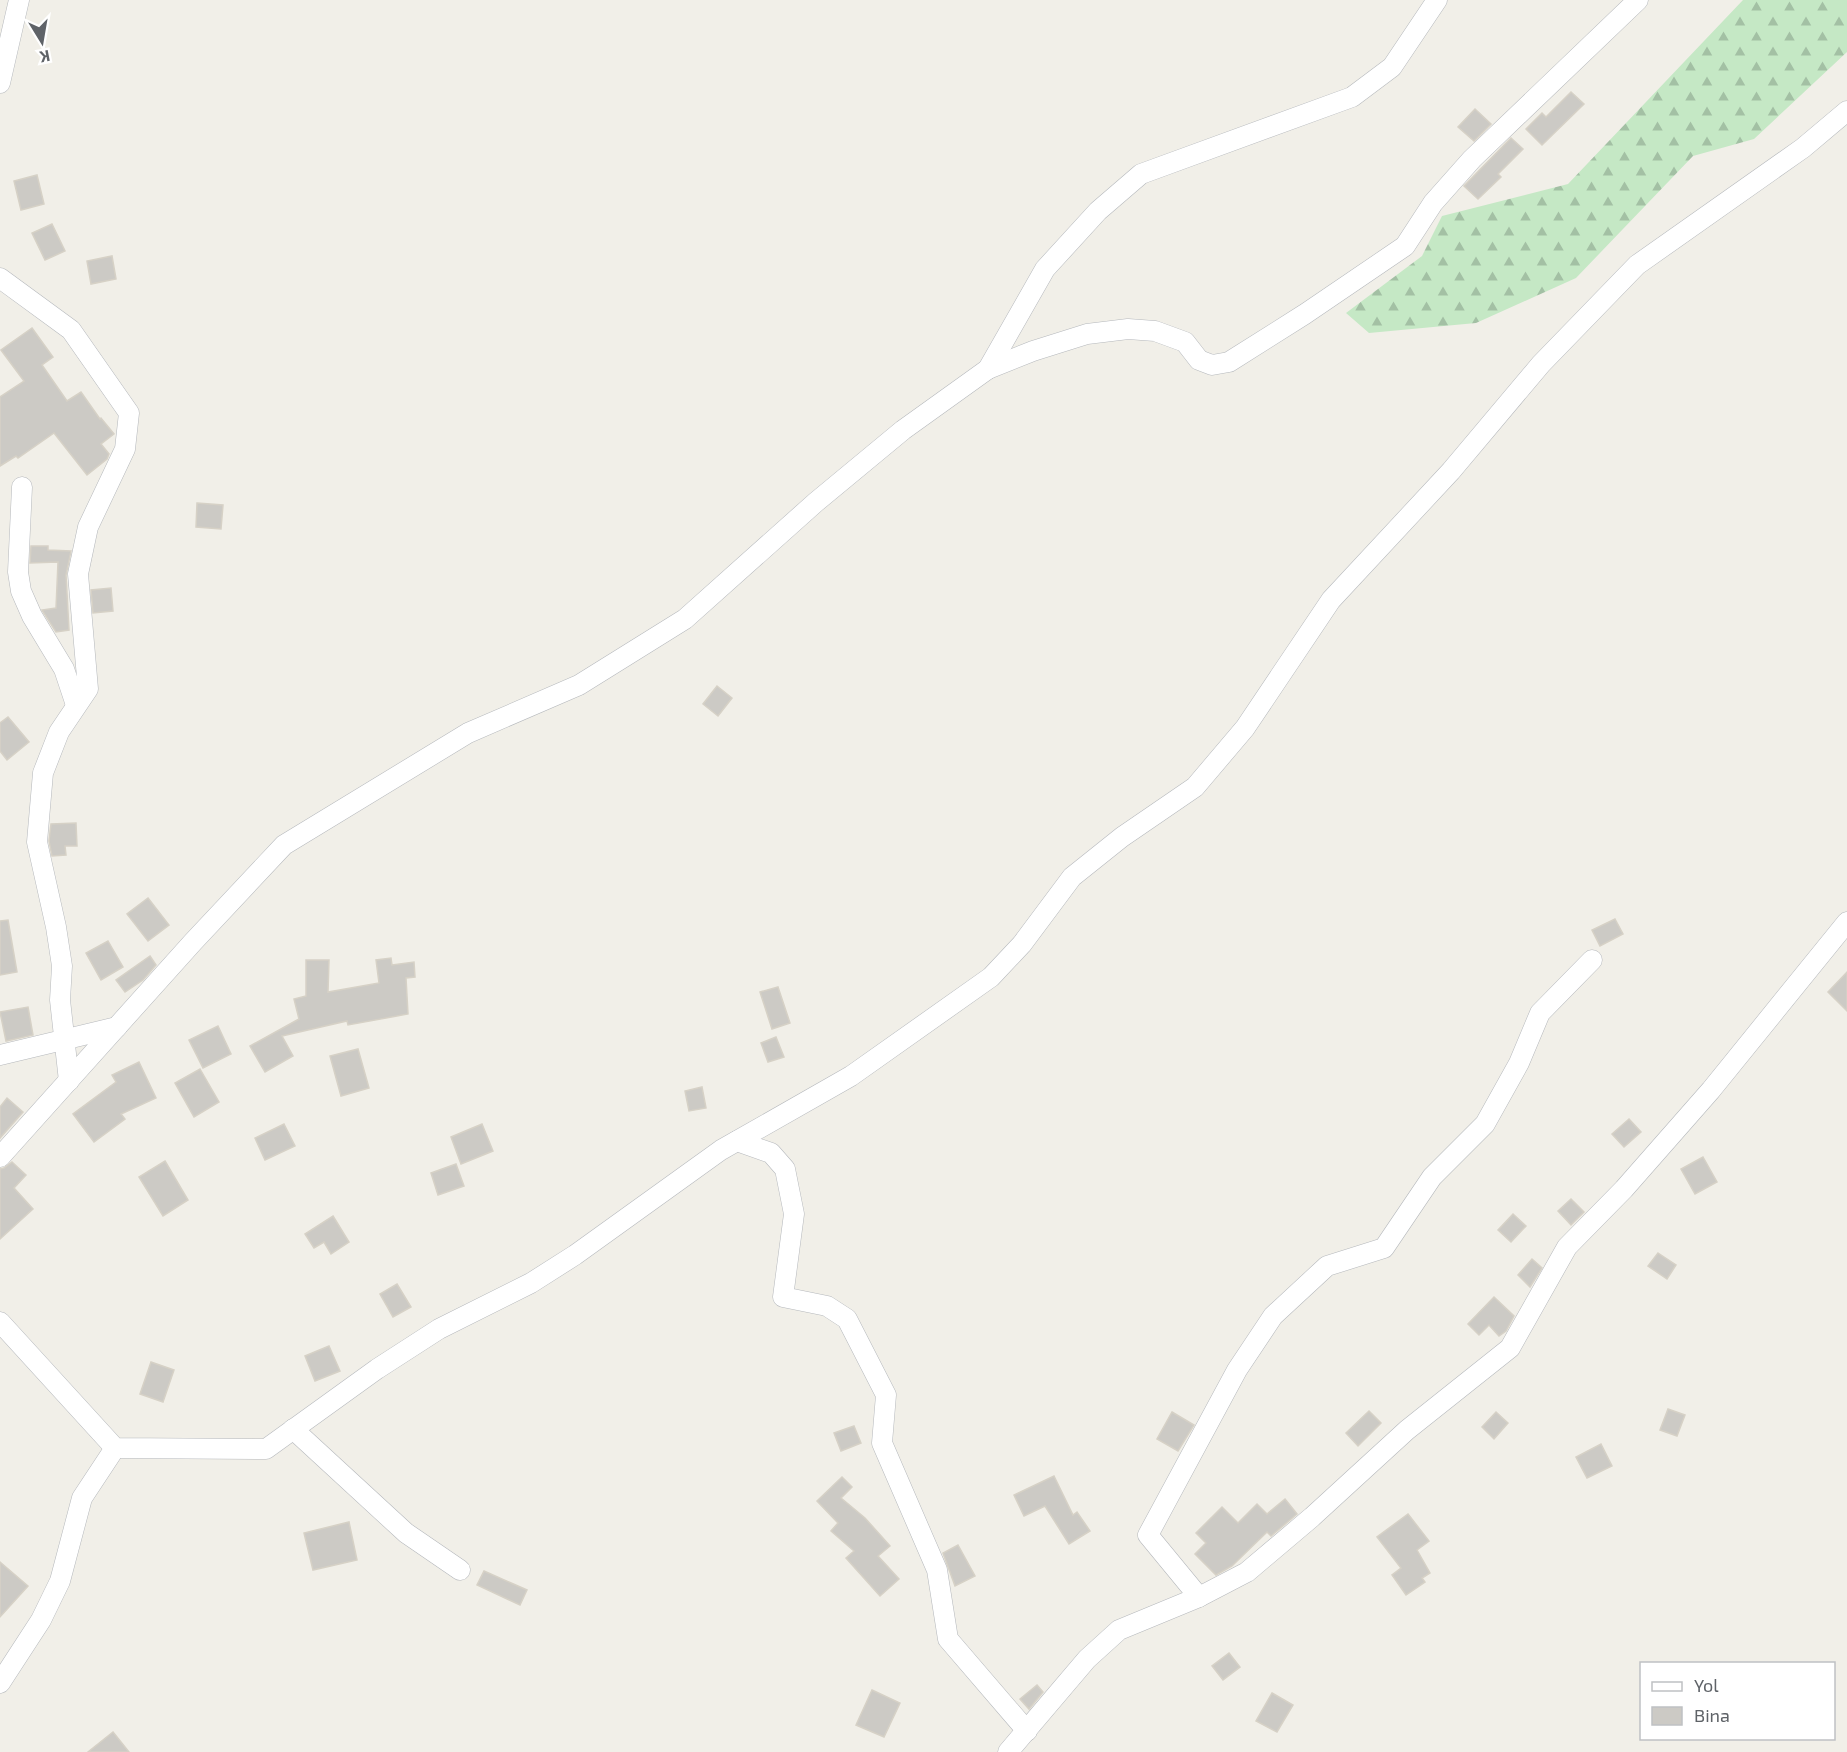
<svg xmlns="http://www.w3.org/2000/svg" width="1847" height="1752" font-family="'Exo 2',sans-serif">
<style>
.forest{fill:url(#forest-firs)}
.building{fill:#cccac5;stroke:#d6d1c6;stroke-width:1.5}
.lines{fill:none;stroke-linecap:round;stroke-linejoin:round}
.street-casing{stroke:#b5b8bc;stroke-width:21}
.street{stroke:#fff;stroke-width:20}
</style>
<defs>
<pattern id="forest-firs" width="22" height="20" patternUnits="userSpaceOnUse" patternTransform="scale(1.5)"><rect width="22" height="20" fill="#c5e8c5"/><path d="M5 1l3.5 6h-7zM16 11l3.5 6h-7z" fill="#a3c0a4"/></pattern>
</defs>
<rect width="100%" height="100%" fill="#f1efe8"/>
<!-- forest -->
<path class="forest" d="M1743,0H1847V52L1754,139L1693,156L1576,278L1476,323L1369,333L1346,313L1422,256L1442,216L1568,184Z"/>
<!-- building -->
<g class="building">
<path d="M1571,92L1584,104L1542,145L1526,129L1542,113L1546,117Z"/>
<path d="M1475,109L1491,124L1474,141L1458,127Z"/>
<path d="M1511,138L1523,149L1498,174L1501,177L1478,199L1464,186Z"/>
<path d="M37,175L44,204L21,210L14,181Z"/>
<path d="M52,224L65,251L45,260L32,233Z"/>
<path d="M112,256L116,279L91,284L87,261Z"/>
<path d="M32,328L53,357L42,365L67,401L81,392L100,419L101,418L114,434L101,444L109,454L107,459L87,475L54,433L18,458L16,456L0,466V397L24,381L1,350Z"/>
<path d="M197,503L223,505L221,529L196,527Z"/>
<path d="M31,546H48V550L71,551L66,575L69,630L56,632L42,610L56,608L58,562L30,563Z"/>
<path d="M111,588L113,611L93,613L91,590Z"/>
<path d="M717,686L732,698L718,716L703,704Z"/>
<path d="M8,717L29,742L7,760L0,751V723Z"/>
<path d="M76,823L77,846H65L66,855L52,856L49,841L51,824Z"/>
<path d="M148,898L169,925L148,941L127,914Z"/>
<path d="M1615,919L1623,934L1600,946L1592,930Z"/>
<path d="M8,920L17,972L0,975V921Z"/>
<path d="M108,941L123,967L101,980L86,953Z"/>
<path d="M150,956L156,965L143,980L125,992L116,980Z"/>
<path d="M391,958L392,965L414,962L415,977L406,978L408,1014L348,1025L347,1021L282,1036L293,1056L265,1072L250,1046L299,1019L294,999L306,996V960H329L328,992L379,983L376,960Z"/>
<path d="M1847,972V1011L1828,992Z"/>
<path d="M778,987L790,1023L772,1029L760,992Z"/>
<path d="M28,1007L33,1035L6,1041L0,1012Z"/>
<path d="M218,1026L231,1054L203,1068L189,1040Z"/>
<path d="M776,1037L784,1057L768,1062L761,1043Z"/>
<path d="M358,1049L369,1088L341,1096L330,1056Z"/>
<path d="M139,1062L156,1098L121,1114L125,1119L94,1142L73,1114L116,1082L112,1075Z"/>
<path d="M200,1069L219,1102L194,1117L175,1083Z"/>
<path d="M702,1087L706,1108L689,1111L685,1091Z"/>
<path d="M7,1098L23,1112L0,1138V1107Z"/>
<path d="M1629,1119L1641,1132L1624,1147L1612,1134Z"/>
<path d="M284,1124L295,1146L265,1160L255,1138Z"/>
<path d="M482,1124L493,1151L461,1164L451,1137Z"/>
<path d="M1703,1157L1717,1182L1695,1194L1681,1169Z"/>
<path d="M165,1161L188,1200L163,1216L139,1177Z"/>
<path d="M12,1162L26,1175L14,1188L33,1209L0,1239V1169L4,1168Z"/>
<path d="M456,1164L464,1186L438,1195L431,1173Z"/>
<path d="M1571,1199L1584,1212L1571,1225L1558,1211Z"/>
<path d="M1513,1214L1526,1226L1511,1242L1498,1230Z"/>
<path d="M333,1216L349,1242L331,1254L324,1242L314,1248L305,1234Z"/>
<path d="M1658,1253L1676,1265L1667,1279L1648,1266Z"/>
<path d="M1532,1259L1542,1268L1530,1287L1518,1275Z"/>
<path d="M397,1284L411,1307L393,1317L380,1294Z"/>
<path d="M1494,1297L1514,1316L1506,1331L1499,1336L1489,1325L1479,1335L1468,1324Z"/>
<path d="M329,1346L340,1371L315,1381L305,1356Z"/>
<path d="M151,1362L174,1370L163,1402L140,1394Z"/>
<path d="M1668,1409L1685,1415L1677,1436L1660,1430Z"/>
<path d="M1369,1411L1381,1423L1358,1446L1346,1433Z"/>
<path d="M1172,1412L1194,1425L1178,1451L1157,1439Z"/>
<path d="M1496,1412L1508,1423L1494,1439L1482,1427Z"/>
<path d="M854,1426L861,1443L841,1451L834,1433Z"/>
<path d="M1601,1444L1612,1466L1587,1478L1576,1457Z"/>
<path d="M1054,1476L1073,1515L1077,1512L1090,1531L1069,1544L1045,1506L1024,1516L1014,1495Z"/>
<path d="M842,1477L852,1487L841,1498L865,1518L890,1546L878,1556L899,1579L880,1596L846,1558L854,1551L831,1531L838,1523L817,1501Z"/>
<path d="M1285,1499L1297,1514L1271,1536L1267,1532L1232,1566L1216,1575L1195,1554L1206,1543L1196,1533L1222,1507L1238,1523L1257,1504L1267,1514Z"/>
<path d="M1408,1514L1429,1541L1417,1550L1430,1573L1422,1578L1425,1582L1406,1595L1392,1575L1401,1568L1377,1537Z"/>
<path d="M349,1522L357,1560L313,1570L304,1533Z"/>
<path d="M958,1545L975,1576L955,1586L943,1553Z"/>
<path d="M0,1562L28,1586L0,1617Z"/>
<path d="M484,1571L527,1590L520,1605L477,1585Z"/>
<path d="M1229,1653L1240,1667L1223,1680L1212,1666Z"/>
<path d="M1037,1685L1043,1692L1029,1709L1020,1699Z"/>
<path d="M872,1690L900,1703L884,1737L856,1725Z"/>
<path d="M1272,1693L1293,1705L1277,1732L1256,1721Z"/>
<path d="M113,1732L129,1752H88Z"/>
</g>
<g class="lines">
<defs>
<g id="street">
<path d="M0,83L19,0"/>
<path d="M0,278L71,330L129,413L125,449L88,527L78,574L88,689L59,732L43,773L37,842L56,927L62,966L60,1000L69,1081"/>
<path d="M988,369L1033,351L1087,334L1128,329L1155,331L1185,342L1199,360L1212,365L1229,362L1305,314L1405,246L1433,203L1472,159L1638,0"/>
<path d="M22,487L18,572L21,591L32,616L64,669L76,705"/>
<path d="M0,1055L117,1027"/>
<path d="M737,1141L771,1153L785,1169L794,1214L783,1297L827,1306L847,1319L886,1395L882,1443L937,1570L948,1639L1027,1731"/>
<path d="M0,1157L193,942L284,845L468,733L579,685L685,619L816,502L903,430L988,369L1045,269L1098,211L1141,174L1352,97L1392,67L1437,0"/>
<path d="M0,1322L115,1448L266,1449L377,1369L439,1329L531,1283L575,1255L721,1150L851,1076L991,977L1022,944L1072,877L1122,837L1195,787L1245,728L1331,600L1451,471L1541,364L1637,265L1803,148L1847,111"/>
<path d="M293,1429L406,1533L460,1570"/>
<path d="M1199,1597L1148,1535L1237,1370L1273,1316L1327,1266L1384,1248L1432,1177L1485,1124L1519,1063L1540,1013L1592,960"/>
<path d="M0,1683L41,1620L60,1581L82,1498L115,1448"/>
<path d="M1008,1752L1087,1659L1119,1630L1199,1597L1247,1572L1312,1517L1407,1430L1510,1348L1567,1247L1624,1189L1711,1090L1847,922"/>
</g>
</defs>
<!-- street casing -->
<use href="#street" class="street-casing"/>
<!-- street -->
<use href="#street" class="street"/>
</g>
<!-- legend -->
<rect x="1640" y="1662" width="195" height="78" fill="#ffffff" stroke="#bfc1c3" stroke-width="1.5"/>
<rect x="1652" y="1682" width="30" height="9" fill="#ffffff" stroke="#bfc1c3" stroke-width="1.5"/>
<text x="1694" y="1692" font-size="18" fill="#5f6368">Yol</text>
<rect x="1652" y="1707" width="30" height="18" fill="#cccac5" stroke="#bfc1c3" stroke-width="1.5"/>
<text x="1694" y="1722" font-size="18" fill="#5f6368">Bina</text>
<!-- north arrow -->
<g transform="translate(42 42) rotate(169)" stroke="#ffffff" stroke-width="4.5" paint-order="stroke">
<path d="M0-4.5L10 22L0 15L-10 22Z" fill="#5f6368"/>
<text y="-9" font-size="16" font-weight="bold" text-anchor="middle" fill="#5f6368">K</text>
</g>
</svg>
